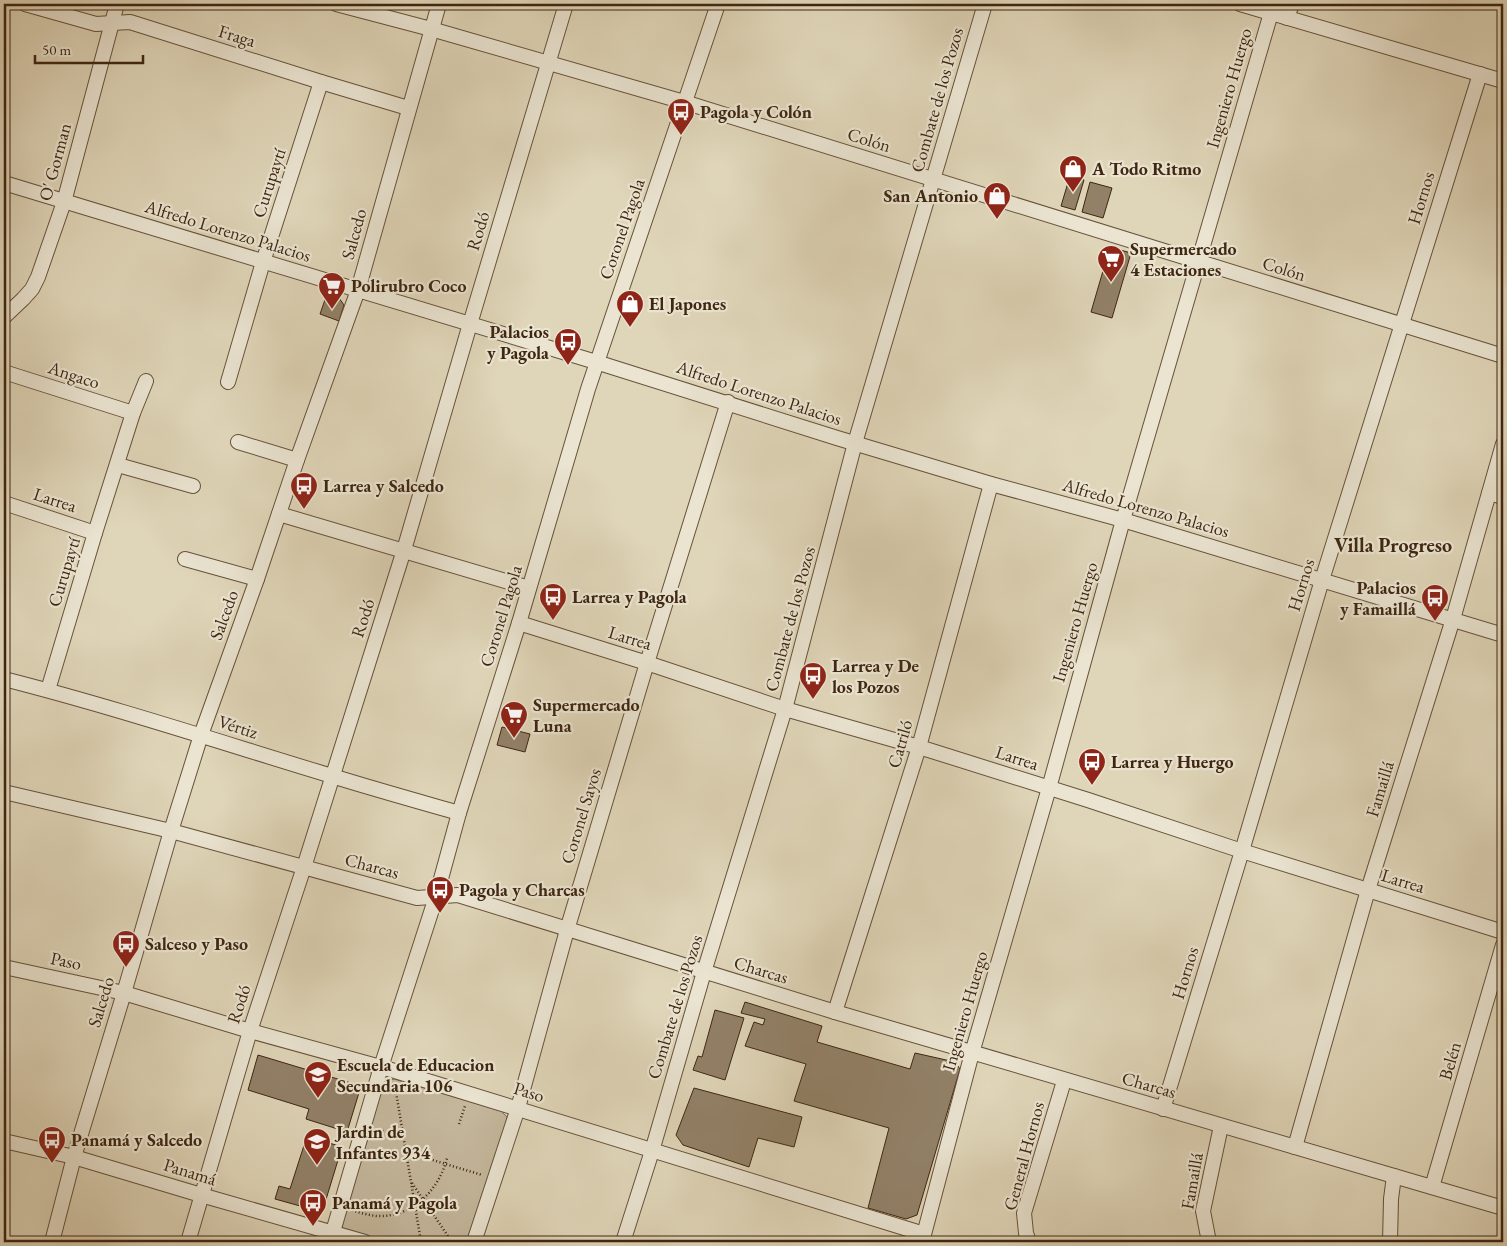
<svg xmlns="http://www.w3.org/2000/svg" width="1507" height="1246" font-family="'EB Garamond',serif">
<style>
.green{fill:#c4b79c;stroke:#816e56}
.building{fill:#928168;stroke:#3e2611}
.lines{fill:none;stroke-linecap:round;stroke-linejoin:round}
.minor-casing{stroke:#66523b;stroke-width:16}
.path{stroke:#3e2611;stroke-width:2.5;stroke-dasharray:1 2.5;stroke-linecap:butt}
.minor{stroke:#eae4d1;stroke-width:14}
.labels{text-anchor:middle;stroke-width:4.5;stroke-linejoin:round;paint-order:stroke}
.street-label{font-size:18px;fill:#3e2611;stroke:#eae4d1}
.poi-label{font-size:18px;font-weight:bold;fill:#3e2611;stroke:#eae4d1;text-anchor:start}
.quarter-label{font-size:20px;font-weight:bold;fill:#3e2611;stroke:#eae4d1}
</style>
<rect width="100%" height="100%" fill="#dfd5b8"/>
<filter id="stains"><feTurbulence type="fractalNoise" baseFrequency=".004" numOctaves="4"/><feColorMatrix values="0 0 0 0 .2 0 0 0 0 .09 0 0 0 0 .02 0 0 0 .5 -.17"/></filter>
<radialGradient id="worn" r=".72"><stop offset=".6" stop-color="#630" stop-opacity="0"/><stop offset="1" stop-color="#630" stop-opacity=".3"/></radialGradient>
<!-- green -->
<path class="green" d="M394,1079L501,1111L507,1117V1125L470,1242H376L348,1234L343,1229L341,1220L381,1089L387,1081Z"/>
<!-- building -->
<g class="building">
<path d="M1070,176L1084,180L1075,210L1061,206Z"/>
<path d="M1090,182L1112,188L1103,218L1082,212Z"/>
<path d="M1110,247L1131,253L1112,318L1091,312Z"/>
<path d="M327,294L339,298L344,305L339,321L320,314Z"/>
<path d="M502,727L530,734L525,752L497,745Z"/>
<path d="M745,1002L822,1026L817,1042L910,1069L915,1053L955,1062L960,1069L917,1215L906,1219L868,1208L889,1128L794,1101L806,1064L745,1046L754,1022L763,1025L765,1019L741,1013Z"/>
<path d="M715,1010L744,1018L725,1080L693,1070L698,1056L702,1057Z"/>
<path d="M258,1055L361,1086L347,1132L306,1119L309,1109L248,1090Z"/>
<path d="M694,1088L802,1117L794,1147L758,1138L749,1167L683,1145L676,1135Z"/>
<path d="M307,1136L342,1147L324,1206L313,1202L311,1209L275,1199L279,1186L290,1189Z"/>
</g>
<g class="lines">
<defs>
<g id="minor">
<path d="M25,4L96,24L130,22L321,82L408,108"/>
<path d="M336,4L431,29L684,102L1503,356"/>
<path d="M1240,4L1503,81"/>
<path d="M1287,18L1292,4"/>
<path d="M4,183L596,362L837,438L991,484L1123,520L1503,635"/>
<path d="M4,317L23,299L32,289L38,277L64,202L117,4"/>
<path d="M4,372L133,413"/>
<path d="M228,382L263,262L321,82"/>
<path d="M238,442L297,460"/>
<path d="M118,465L193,486"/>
<path d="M1489,493L1503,497"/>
<path d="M4,503L95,533"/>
<path d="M279,514L529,588"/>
<path d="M185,559L257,579"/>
<path d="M519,623L647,663L785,709L919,747L1088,800L1242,851L1503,932"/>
<path d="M4,679C114,707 223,743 332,776C374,789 417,801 459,813"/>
<path d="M48,690L95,533L133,413L146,381"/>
<path d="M4,792L171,831L417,898L458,895L835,1012L1503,1208"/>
<path d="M4,967L124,993L250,1031L395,1071L924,1234"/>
<path d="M835,1012L919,747L991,484"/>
<path d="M1163,1109L1242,851L1322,580L1480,74"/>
<path d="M4,1141L74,1157L201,1195L365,1242"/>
<path d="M1295,1147L1368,890L1453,619L1503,444"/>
<path d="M1432,1187L1503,945"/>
<path d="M52,1242L74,1157L124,993L171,831L201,735L257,579L297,460L358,290L439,4"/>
<path d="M188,1242L250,1031L304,867L404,550L470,324L566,4"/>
<path d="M330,1242L381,1067L436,897L459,813L519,623L588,389L718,4"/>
<path d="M474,1242L518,1108L567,930L647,663L728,402"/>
<path d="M623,1242L652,1151L704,972L785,709L855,443L985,4"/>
<path d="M922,1242L972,1053L1049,788L1123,520L1271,13"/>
<path d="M1029,1242L1026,1233L1024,1213L1064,1081"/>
<path d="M1209,1242L1203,1211L1221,1126"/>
<path d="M1390,1242L1391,1199L1394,1176"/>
</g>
</defs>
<!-- minor casing -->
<use href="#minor" class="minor-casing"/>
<!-- path -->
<g class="path">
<path d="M395,1086L421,1242"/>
<path d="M459,1124L465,1106"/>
<path d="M376,1129L404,1137"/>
<path d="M406,1152L482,1175"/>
<path d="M412,1183L452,1242"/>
<path d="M352,1210C360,1213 368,1215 376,1216C411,1218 439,1191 447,1158"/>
</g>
<!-- minor -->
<use href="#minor" class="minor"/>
</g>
<!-- icons -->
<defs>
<symbol id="bus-pin" viewBox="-11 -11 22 30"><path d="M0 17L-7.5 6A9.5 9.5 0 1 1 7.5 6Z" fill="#8f2418" stroke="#eae4d1"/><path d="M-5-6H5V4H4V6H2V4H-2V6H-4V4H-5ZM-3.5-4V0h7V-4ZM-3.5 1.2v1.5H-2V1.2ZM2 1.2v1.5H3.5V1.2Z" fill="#fff"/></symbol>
<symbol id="shop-pin" viewBox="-11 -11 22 30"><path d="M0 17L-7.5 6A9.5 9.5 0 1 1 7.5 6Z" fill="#8f2418" stroke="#eae4d1"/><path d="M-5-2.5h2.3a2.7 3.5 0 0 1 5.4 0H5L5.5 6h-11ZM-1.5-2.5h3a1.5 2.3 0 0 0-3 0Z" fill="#fff"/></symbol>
<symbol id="supermarket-pin" viewBox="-11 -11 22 30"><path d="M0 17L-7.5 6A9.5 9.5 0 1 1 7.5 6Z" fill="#8f2418" stroke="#eae4d1"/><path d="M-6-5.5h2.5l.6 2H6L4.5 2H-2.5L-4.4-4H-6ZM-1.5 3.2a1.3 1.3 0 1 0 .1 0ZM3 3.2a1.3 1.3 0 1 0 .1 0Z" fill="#fff"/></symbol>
<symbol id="school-pin" viewBox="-11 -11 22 30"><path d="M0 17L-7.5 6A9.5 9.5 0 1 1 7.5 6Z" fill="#8f2418" stroke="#eae4d1"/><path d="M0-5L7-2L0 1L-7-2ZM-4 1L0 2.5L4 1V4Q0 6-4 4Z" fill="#fff"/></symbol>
</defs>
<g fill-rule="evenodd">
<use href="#bus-pin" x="665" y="96" width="32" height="43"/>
<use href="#shop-pin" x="1057" y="153" width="32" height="43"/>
<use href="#shop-pin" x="981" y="180" width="32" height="43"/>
<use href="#supermarket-pin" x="1095" y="243" width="32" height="43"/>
<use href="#supermarket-pin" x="316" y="270" width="32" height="43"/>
<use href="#shop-pin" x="614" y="288" width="32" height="43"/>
<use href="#bus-pin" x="552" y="326" width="32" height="43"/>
<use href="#bus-pin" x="288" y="470" width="32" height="43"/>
<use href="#bus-pin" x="537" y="581" width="32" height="43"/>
<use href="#bus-pin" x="1419" y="582" width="32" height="43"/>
<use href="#bus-pin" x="797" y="660" width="32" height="43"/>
<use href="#supermarket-pin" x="498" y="699" width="32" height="43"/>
<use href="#bus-pin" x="1076" y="746" width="32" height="43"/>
<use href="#bus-pin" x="424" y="874" width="32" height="43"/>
<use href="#bus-pin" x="110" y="928" width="32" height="43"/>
<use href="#school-pin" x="302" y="1059" width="32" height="43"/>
<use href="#bus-pin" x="36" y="1124" width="32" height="43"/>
<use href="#school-pin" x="301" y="1126" width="32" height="43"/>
<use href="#bus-pin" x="297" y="1187" width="32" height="43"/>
</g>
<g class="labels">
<!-- street labels -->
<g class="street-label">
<text transform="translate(237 36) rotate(17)" y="6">Fraga</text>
<text transform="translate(1229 88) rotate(-74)" y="6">Ingeniero Huergo</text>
<text transform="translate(937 100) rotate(-74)" y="6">Combate de los Pozos</text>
<text transform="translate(869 140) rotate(17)" y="6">Colón</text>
<text transform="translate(55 162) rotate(-75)" y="6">O' Gorman</text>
<text transform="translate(269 183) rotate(-72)" y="6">Curupaytí</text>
<text transform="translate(1421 198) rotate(-73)" y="6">Hornos</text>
<text transform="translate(622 229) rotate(-71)" y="6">Coronel Pagola</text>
<text transform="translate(228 231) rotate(17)" y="6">Alfredo Lorenzo Palacios</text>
<text transform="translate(478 231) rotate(-73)" y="6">Rodó</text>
<text transform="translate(354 234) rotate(-75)" y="6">Salcedo</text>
<text transform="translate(1284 269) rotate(17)" y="6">Colón</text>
<text transform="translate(74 375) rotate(18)" y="6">Angaco</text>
<text transform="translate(759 393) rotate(18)" y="6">Alfredo Lorenzo Palacios</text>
<text transform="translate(55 500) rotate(18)" y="6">Larrea</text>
<text transform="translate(1146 508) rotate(16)" y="6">Alfredo Lorenzo Palacios</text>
<text transform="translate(64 572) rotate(-73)" y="6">Curupaytí</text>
<text transform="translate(1301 585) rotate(-73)" y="6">Hornos</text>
<text transform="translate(224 615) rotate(-70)" y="6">Salcedo</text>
<text transform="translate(501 616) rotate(-73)" y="6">Coronel Pagola</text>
<text transform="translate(363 618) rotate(-72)" y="6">Rodó</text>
<text transform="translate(790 619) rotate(-75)" y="6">Combate de los Pozos</text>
<text transform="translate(1075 622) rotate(-74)" y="6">Ingeniero Huergo</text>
<text transform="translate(630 638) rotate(17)" y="6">Larrea</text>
<text transform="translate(238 727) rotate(18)" y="6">Vértiz</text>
<text transform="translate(900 744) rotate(-74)" y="6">Catriló</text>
<text transform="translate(1017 758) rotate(18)" y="6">Larrea</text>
<text transform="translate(1380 789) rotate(-73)" y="6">Famaillá</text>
<text transform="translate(581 816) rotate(-73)" y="6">Coronel Sayos</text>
<text transform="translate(372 866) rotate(15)" y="6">Charcas</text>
<text transform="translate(1403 881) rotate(17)" y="6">Larrea</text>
<text transform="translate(66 961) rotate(12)" y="6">Paso</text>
<text transform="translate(761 970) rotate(17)" y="6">Charcas</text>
<text transform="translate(1185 973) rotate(-73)" y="6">Hornos</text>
<text transform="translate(101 1002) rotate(-73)" y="6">Salcedo</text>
<text transform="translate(239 1004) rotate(-72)" y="6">Rodó</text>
<text transform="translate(675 1007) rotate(-73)" y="6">Combate de los Pozos</text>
<text transform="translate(965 1011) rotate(-74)" y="6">Ingeniero Huergo</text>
<text transform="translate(1450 1061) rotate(-74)" y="6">Belén</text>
<text transform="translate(1149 1085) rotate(16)" y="6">Charcas</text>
<text transform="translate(529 1092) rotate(17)" y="6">Paso</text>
<text transform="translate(1024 1156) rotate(-75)" y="6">General Hornos</text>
<text transform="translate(190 1172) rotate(17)" y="6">Panamá</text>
<text transform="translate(1192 1181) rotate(-80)" y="6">Famaillá</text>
</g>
<!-- poi labels -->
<g class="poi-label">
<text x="700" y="118">Pagola y Colón</text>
<text x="1092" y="175">A Todo Ritmo</text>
<text x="978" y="202" text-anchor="end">San Antonio</text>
<text x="1130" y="255">Supermercado<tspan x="1130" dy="21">4 Estaciones</tspan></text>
<text x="351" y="292">Polirubro Coco</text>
<text x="649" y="310">El Japones</text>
<text x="549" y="338" text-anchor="end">Palacios<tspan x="549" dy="21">y Pagola</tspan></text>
<text x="323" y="492">Larrea y Salcedo</text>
<text x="1416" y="594" text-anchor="end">Palacios<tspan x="1416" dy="21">y Famaillá</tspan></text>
<text x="572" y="603">Larrea y Pagola</text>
<text x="832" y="672">Larrea y De<tspan x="832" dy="21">los Pozos</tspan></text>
<text x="533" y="711">Supermercado<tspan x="533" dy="21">Luna</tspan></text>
<text x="1111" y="768">Larrea y Huergo</text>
<text x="459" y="896">Pagola y Charcas</text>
<text x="145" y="950">Salceso y Paso</text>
<text x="337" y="1071">Escuela de Educacion<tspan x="337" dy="21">Secundaria 106</tspan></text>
<text x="336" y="1138">Jardin de<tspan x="336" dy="21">Infantes 934</tspan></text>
<text x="71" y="1146">Panamá y Salcedo</text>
<text x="332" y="1209">Panamá y Pagola</text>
</g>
<!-- quarter labels -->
<g class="quarter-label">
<text x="1393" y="552">Villa Progreso</text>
</g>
</g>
<!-- margin -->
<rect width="1507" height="1246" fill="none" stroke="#dfd5b8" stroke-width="20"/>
<rect x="5" y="5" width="1497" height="1236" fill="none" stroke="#3e2611" stroke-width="2.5"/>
<rect x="10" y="10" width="1487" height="1226" fill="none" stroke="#3e2611"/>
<!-- scale -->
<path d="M35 55v8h108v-8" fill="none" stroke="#3e2611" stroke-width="2.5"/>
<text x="42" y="55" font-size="15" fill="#3e2611" stroke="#eae4d1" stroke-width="4" paint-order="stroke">50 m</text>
<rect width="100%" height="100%" filter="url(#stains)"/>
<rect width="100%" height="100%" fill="url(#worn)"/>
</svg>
